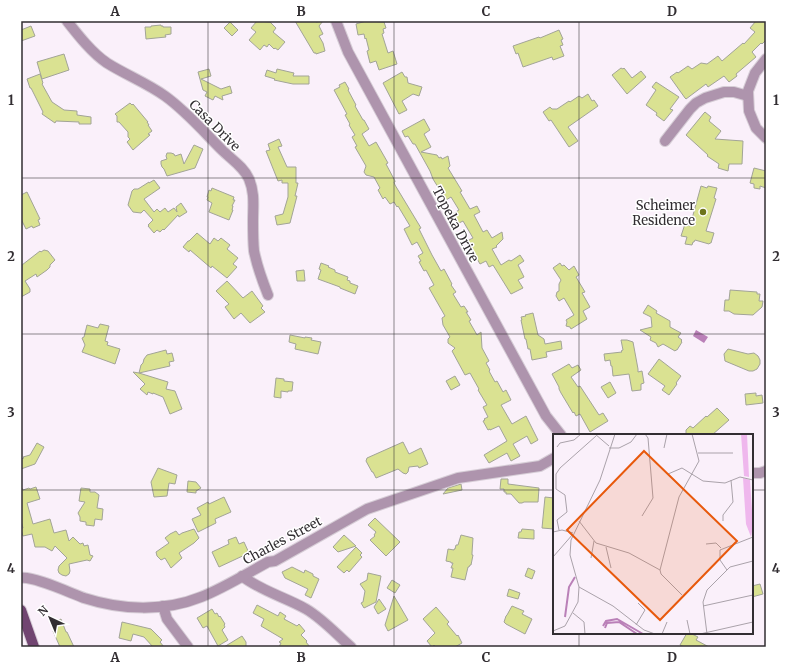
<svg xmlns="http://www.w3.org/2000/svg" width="787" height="668" font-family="Merriweather,serif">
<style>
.water{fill:#ba80b8}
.building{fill:#dae292;stroke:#a2a497}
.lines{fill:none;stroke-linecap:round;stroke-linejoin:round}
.minor-casing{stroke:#d6cdd6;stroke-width:12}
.major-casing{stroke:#d6cdd6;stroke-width:12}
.minor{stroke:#ae94ad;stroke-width:10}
.major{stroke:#714571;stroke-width:10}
.grid{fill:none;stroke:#322e32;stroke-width:1;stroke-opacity:0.55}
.poi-dot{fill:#6e741c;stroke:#fff;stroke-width:1.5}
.labels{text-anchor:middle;stroke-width:3;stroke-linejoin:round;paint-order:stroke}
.street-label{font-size:13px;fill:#322e32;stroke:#fff}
.poi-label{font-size:13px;fill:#322e32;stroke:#fff;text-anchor:end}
.inset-river{fill:none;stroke:#ba80b8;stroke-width:2}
.inset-road{fill:none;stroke:#aaa2aa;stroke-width:1}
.view{fill:#e8590c;fill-opacity:0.15;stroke:#e8590c;stroke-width:2}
.inset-edge{fill:none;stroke:#322e32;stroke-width:2}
.neatline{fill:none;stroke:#322e32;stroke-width:1.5}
.grid-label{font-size:13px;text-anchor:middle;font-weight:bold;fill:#322e32}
</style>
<rect width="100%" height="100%" fill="#faf0fa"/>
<!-- water -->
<path class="water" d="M696,330L708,337L704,343L693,336Z"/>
<!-- building -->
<g class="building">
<path d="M257,21L270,22L276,28L273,32L285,42L278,50L275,48L274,49L269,44L267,47L264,45L260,50L249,40L256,32L251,28Z"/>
<path d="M295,21H315L316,22L323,21L319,26L323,34L319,36L323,43L325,51L316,54V53H314Z"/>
<path d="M366,21L384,22L386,28L383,29L384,33L382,34L388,53L393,51L397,64L379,70L376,61L370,63L367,51L369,50L366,38L365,39L364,34L358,35L356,24Z"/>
<path d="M756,21H766V40L762,44L761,43L752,52L756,57L736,74L737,76L729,82L724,76L708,87L706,84L686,99L685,98L670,77L677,72L678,73L688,66L692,69L701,63L707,64L718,56L722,61L743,43L744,44L755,32L750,28Z"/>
<path d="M230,22L238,30L232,36L224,28Z"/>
<path d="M161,25V26H163V27H171V34L165,35L166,37L146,39L145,27H151V26Z"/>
<path d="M31,26L35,36L21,41V30Z"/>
<path d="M559,30L563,39L561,40L563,45L560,46L564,56L553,60L552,57L523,67L518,53L516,54L513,46L539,37L540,38Z"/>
<path d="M64,54L69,70L42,79L37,62Z"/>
<path d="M621,68L623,69L624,68L632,78L641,71L646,77L627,94L612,75Z"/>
<path d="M209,69L211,76L201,79L221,89L230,86L232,93L222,96L223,100L215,96L213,100L205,96L207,92L203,90L198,72Z"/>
<path d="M277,69L294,73L293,76H309V84H293L274,80L275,79L265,76L267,70L276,73Z"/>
<path d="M402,72L405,77H407L408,83L422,87L419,96L413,94L402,101L407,110L399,114L383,83Z"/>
<path d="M40,74L43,83L42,84L52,102L64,110L77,111V115L91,117V124H79V122L56,121L55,123L42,114L43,112L31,88H30L27,79Z"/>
<path d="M345,82L349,89L348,90L356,105L355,106L363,120H364L369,129L362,134L369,146L376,142L388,163L386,164L395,181V182H394L395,185L421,228L419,229L432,255L441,271L444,269L452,284L451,285L456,292L453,294L461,307L464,306L468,312H466L471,320L469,321L477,335L481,332L482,348L489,361L486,363L490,370L489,371L495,382L497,381L503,392L506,390L511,400L501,405L512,424L526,416L538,440L531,444L527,436L513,444L520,456L511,461L507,453L489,463L484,455L507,441L499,426L490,430V429L488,430L483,421L485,420L484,419L488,417L483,407L487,405L478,390L479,389L470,373L465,375L452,351L455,348L448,343V339L450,337L443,325L442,318L445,316L429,288L434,285L426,270L424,271L419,262L421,261L418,256L423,253L417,242L412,245L404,229L410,226L398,206L397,207L394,202L390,204L385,197L383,199L378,190L380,188L374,177L366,175L364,172L366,166L355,147L357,146L352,137L355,135L349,125L350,124L345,115L347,114L334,90L340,87L339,85Z"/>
<path d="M656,82L679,97L670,109L673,110L664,121L656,115L657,113L646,105L656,90L652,87Z"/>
<path d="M588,94L592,101L594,100L598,106L568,127L578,141L569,147L551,120L549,121L543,112L550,107L552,109H557L569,101L570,102L579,96L582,98Z"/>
<path d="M130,103L132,105L133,104L148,122H147L149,125H148L152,131L148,134L150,135L133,150L127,142L130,139L128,137V132L119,122H117V116L115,114Z"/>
<path d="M705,112L711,117L709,121L721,131L715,139L743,141L742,164H729L728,171L718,168L719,164L707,156L708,155L686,135L704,113Z"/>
<path d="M424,119L430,130L424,134L431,147L421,152L437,155L439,158L441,157L442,159L448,156L450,166L448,168L462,191L460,192L470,209L477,206L480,212L474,215L483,232L487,230L492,238L502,232L503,239L496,246L497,247L492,249L501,265L509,260L511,261L520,255L524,261L518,265L524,277L518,280L523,288L511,294L493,265L489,267L486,261L480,264L467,241L473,238L463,221L459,223L458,222L457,223L452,214L459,210L451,197L446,200L433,179L430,171L415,144H413L408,136L405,137L402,131Z"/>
<path d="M279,139L282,146L278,147L287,167H296V183H298L295,196H297L290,223L277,225L275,216L283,214L288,197V183H282V180L278,181L266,151L270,150L268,144Z"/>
<path d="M194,145L203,149L195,168L167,176L164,169L162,167L161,164V161L167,159L166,156L167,153H171L174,154L175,156L181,154L184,164Z"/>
<path d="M754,168L766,171V188L760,186V189L754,188V184L750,183Z"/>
<path d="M154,180L160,188L144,199L154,212L157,209L160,212L165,208L168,212L174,208L177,212L176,207L181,203L187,212L179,217L178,215L164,230L163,229L160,232L157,230L154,233L148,226H149L148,225L153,220L144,210L141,213L133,212L128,205L132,191L134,189H138L149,182V183Z"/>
<path d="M701,186L707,188L708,186L717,188L714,198L716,199L706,231L714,233L711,243H710L709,244L695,240L694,242H693L692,245L685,244L687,237L681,236L685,224L690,226Z"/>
<path d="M212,188L234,197L233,200H235L232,206H233L232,210H233L229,220L209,212L212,203L207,200L208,197H207L209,190L211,191Z"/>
<path d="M27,192L40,219L38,220L40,225L33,228L32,226L26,229L21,219V195Z"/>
<path d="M197,233L210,244L214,238L218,241L221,238L230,245L227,249L238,258L233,264L237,267L227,278L212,266L211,268L190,250L189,252L183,247L188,241H189Z"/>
<path d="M44,250L48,251L55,260L50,265V267L47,270L37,277L36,274L25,281L30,289V292L21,297L22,265L40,251L41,252Z"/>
<path d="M321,263L329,266L328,267L335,270V272L348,277L347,280L350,281V283L358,286L355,294L340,288V287L318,279L321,270L319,269Z"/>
<path d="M560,263L562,266L564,265L569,270L574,266L579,275L576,277L585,292L582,293L590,307L583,311L587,319L571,329L570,327L566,326L567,322L566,320L574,315L564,298L559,301L556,296L557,292L559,291V284L561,280L553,268Z"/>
<path d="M304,270L305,281H297L296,271Z"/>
<path d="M227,281L243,298L252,291L263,306L261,308L265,312L250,323L241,313L234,319L225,307L229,304L216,291Z"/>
<path d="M730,290L757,292V294H760L759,301H763L762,307L753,315L734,314L729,311H724L725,300H729L730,291Z"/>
<path d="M648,305L657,311L656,313L670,321V327L681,333L678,337L682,340L681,341L682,342L677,350H676L675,351L663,344L658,347L656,343L650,340L651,337L640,330L652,327L651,317L643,313Z"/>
<path d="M533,313L538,335L544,339L545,344L561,341L562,349L546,352L547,357L532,360L530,349H528L526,339H525L521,320H522L521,317L526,316L525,315Z"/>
<path d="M100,324L109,326L105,341L108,342L107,345L120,349L115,364L82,352L85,345L82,338L84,337L87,325L98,328Z"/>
<path d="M290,335L305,338V337L312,338L311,340L321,342L318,354L295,349L296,344L289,342Z"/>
<path d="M621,340H627L633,342L638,369V372L642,371L644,383L641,384V390L632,391L629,374L613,376L612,366H611L610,360L605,361L604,354L622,352L621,351L623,350Z"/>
<path d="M728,349L748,354L754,353L758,356L760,360V364L757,369L753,371H749L725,361L724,354Z"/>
<path d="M166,350L167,354L172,353L174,361L169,362L170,366L139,373L168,382L166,389L175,391L182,409L170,414L163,397L153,393V394L148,392L147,395L140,389L145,384L133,372L139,373L141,365L143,363L144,359L147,355Z"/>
<path d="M659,359L681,376L676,383L677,384L669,395L662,390L665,386L648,374Z"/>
<path d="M569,364L572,368L578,365L581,370L571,377L578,387L580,386L599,415L603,413L608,421L590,432L580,414L576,416L574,412L573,413L561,393L559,389V387L552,374Z"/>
<path d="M455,376L460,385L451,390L446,381Z"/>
<path d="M276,378L284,379V381L293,382L292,391H288V392L281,391V398L274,397Z"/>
<path d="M610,382L616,393L608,398L601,387Z"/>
<path d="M756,393V396L762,395L763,403L746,405L745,394Z"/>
<path d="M717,408L729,420L712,435H686V430L690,426L693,428L706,416L707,417Z"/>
<path d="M403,442L409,454L421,448L428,464L419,468L418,466L409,467L408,472L406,474L403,473L398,469L376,478L373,472H372L366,461L367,458Z"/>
<path d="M37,443L44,447L35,464L21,469V459L24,458L23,457L30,455Z"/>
<path d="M158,468L177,475L175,484L169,483L167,496L154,497L151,482Z"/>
<path d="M501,479H508V484L539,488L538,502H524L522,503H519L511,494H506V492H504V489H500Z"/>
<path d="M188,481L196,482L201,488L196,491V493L187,492Z"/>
<path d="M461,484L462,490L443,494L448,488Z"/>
<path d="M36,487L40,499L27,503L33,524L50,519L54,533L66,530L69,541L73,537L80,544L83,543L84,546L88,545L90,555L93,556L90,561L87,560L69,564L70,571L69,574L66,576L62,575L59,573L58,570L59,566L67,558L55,546L52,551L45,547H35L32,534L23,536L21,530V528H23L21,521V489H23V490L29,488L30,489Z"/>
<path d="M81,488L90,489V492H95L99,495L97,508L103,509L102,520L95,519L94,526L86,525V522L80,521V517L78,513L85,502L79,501Z"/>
<path d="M224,497L231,512L215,519L216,523L198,532L192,519L201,515L197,508L208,502L209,504Z"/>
<path d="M545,497L554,498V529L542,528Z"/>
<path d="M375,518L400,542L386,556L370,540L375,536L374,535L376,532L368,525Z"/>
<path d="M194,529L199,538L194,543L179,553L182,558L171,568L165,558L161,560L157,556L156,552L169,543L165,538L170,534L176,531L179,535L182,533Z"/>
<path d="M522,529L534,530V539L518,538L519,532H521Z"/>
<path d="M344,535L356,546L338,552L333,547Z"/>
<path d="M461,535L473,538L472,553V555H473L471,565H470L469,567H468L465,580L451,577L453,568H451L453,563H451V562L446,561L448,549L454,550V549H455L456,545H458Z"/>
<path d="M236,537L239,544L244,542L249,553L219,567L212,552L229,544L228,540Z"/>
<path d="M356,547L362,553L360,555L362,557L349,572L347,570L344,573L337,567Z"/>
<path d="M292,567L304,573L305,570L313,574V576L319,579L311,598L305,595L308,589L285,578L282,572Z"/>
<path d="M528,568L535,571L532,579L525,576Z"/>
<path d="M368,573L381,576L376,602L364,608L361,603L363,602L365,591L360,584L367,580Z"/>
<path d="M392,580L400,585L395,593L387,588Z"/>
<path d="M760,584L763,594L752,597V586Z"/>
<path d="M509,589L520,593L518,599L507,596Z"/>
<path d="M394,596L408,620L388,631L385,625Z"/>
<path d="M379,599L386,609L378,614L374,607Z"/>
<path d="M257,605L278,616L280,612L286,616L284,619L297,626L299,624L305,631L301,635L307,641L306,642L310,647H279L281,643L279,642L283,639L261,626L264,619L253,613Z"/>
<path d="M512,606L524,611L522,614L532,619L525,634L506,624L504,622L506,616L507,615Z"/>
<path d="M436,607L449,622L447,624L457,636L458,635L462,643L455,647H436L434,645L432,647L427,641L435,633L423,619Z"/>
<path d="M212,609L215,614L217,613L219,617L220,616L225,624L224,625L225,627L222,630L228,640L218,646L207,626L203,628L197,618Z"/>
<path d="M61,619L66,632H67L74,647H60L53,631L54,630L51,624Z"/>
<path d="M122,622L151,629L162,640L160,642L164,647H153L144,637L133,634L131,641L119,638Z"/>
<path d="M687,633H690L698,637L696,640L709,647H684L680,645Z"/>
<path d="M242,636L246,642V647H224Z"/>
</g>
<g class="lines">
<defs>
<g id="minor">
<path d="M67,21C78,35 92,53 107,63C126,75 147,83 165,96C186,111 204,132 222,150C231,159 244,167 249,179C255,193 253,206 253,221C253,230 253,241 254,251C257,266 262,280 268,295"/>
<path d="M336,21L348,52L546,416L561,435"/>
<path d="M766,59L755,73L748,91L749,111L756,128L766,138"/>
<path d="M665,141L690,109L696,103L705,98L724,92H734L748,96"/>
<path d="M752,473H760L766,471"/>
<path d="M242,576C261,591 285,597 306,609C323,619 336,634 351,647"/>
<path d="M21,578C34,576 70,593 84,598C121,610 164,612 201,597C224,588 246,574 268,562L275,561L367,509L458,478L540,466L554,458"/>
<path d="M163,606L167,619L188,647"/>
</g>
<path id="major" d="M21,610L34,647"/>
</defs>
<!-- minor casing -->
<use href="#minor" class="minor-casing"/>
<!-- major casing -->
<use href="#major" class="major-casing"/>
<!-- minor -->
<use href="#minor" class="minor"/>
<!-- major -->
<use href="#major" class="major"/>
</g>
<!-- grid -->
<path class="grid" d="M208,21V647M394,21V647M579,21V435M21,178H766M21,334H766M21,490H554M752,490H766M579,633V647"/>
<!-- markers -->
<circle class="poi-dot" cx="703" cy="212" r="4"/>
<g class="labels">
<!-- street labels -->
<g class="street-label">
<text transform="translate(215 125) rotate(45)" y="5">Casa Drive</text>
<text transform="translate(456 224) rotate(62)" y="5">Topeka Drive</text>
<text transform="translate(282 540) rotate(-28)" y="5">Charles Street</text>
</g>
<!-- poi labels -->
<g class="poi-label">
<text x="695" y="210">Scheimer<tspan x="695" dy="15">Residence</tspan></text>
</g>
</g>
<!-- overview -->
<g transform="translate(553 434)">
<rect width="200" height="200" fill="#faf0fa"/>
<path d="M188,0H194L196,43L191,42ZM190,44L197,46L200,92L198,103L193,90Z" fill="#efb7ed"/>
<path class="inset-river" d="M12,183L16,153L22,143M50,192L53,187L64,185L90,200M52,194L54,189L66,188L84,200"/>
<path class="inset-road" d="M42,0L56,12M4,13L7,9L21,6L28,0M56,14H66L78,8L84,0M111,14L114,0M145,19H180M115,40L129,34L150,47L172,49L187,43L200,46M3,55V40L7,34L43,2M3,55L12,61L14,78L4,86L6,96M89,82L100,64L95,4L92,0M26,87L43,109L76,119L107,136M170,87V81L180,68L178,46M0,98L9,96L20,99M153,110L163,109L168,114M53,113L58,134M0,123L20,100M38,124L41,107M174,136L167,126V116L200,103M26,153L60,172L91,196L102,200M129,161L108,140L107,136L126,63L146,27L139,0M150,172L200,161M20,179L31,188L32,200M134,186L137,200M83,191L92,176L85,169M0,197L12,192L25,168L26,153L17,121L18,106L47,46L62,0M109,200L114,188M147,200L200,188M154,200L150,168L154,156L177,133L200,127"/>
<path class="view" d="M91,17L184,107L107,186L14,96Z"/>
<rect width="200" height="200" class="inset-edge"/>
</g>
<!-- border -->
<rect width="787" height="668" fill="none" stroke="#ffffff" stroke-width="44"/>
<!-- north arrow -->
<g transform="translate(50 618) rotate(316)" stroke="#ffffff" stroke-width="3" paint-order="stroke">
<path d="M0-3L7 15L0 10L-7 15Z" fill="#322e32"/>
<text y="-6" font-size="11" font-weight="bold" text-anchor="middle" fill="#322e32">N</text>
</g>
<rect x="22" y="22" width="743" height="624" class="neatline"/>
<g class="grid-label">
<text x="115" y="16">A</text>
<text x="301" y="16">B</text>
<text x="486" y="16">C</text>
<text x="672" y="16">D</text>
<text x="11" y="105">1</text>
<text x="776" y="105">1</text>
<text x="11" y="261">2</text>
<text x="776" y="261">2</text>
<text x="11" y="417">3</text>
<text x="776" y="417">3</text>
<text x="11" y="573">4</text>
<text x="776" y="573">4</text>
<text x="115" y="662">A</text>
<text x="301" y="662">B</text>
<text x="486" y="662">C</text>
<text x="672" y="662">D</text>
</g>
</svg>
